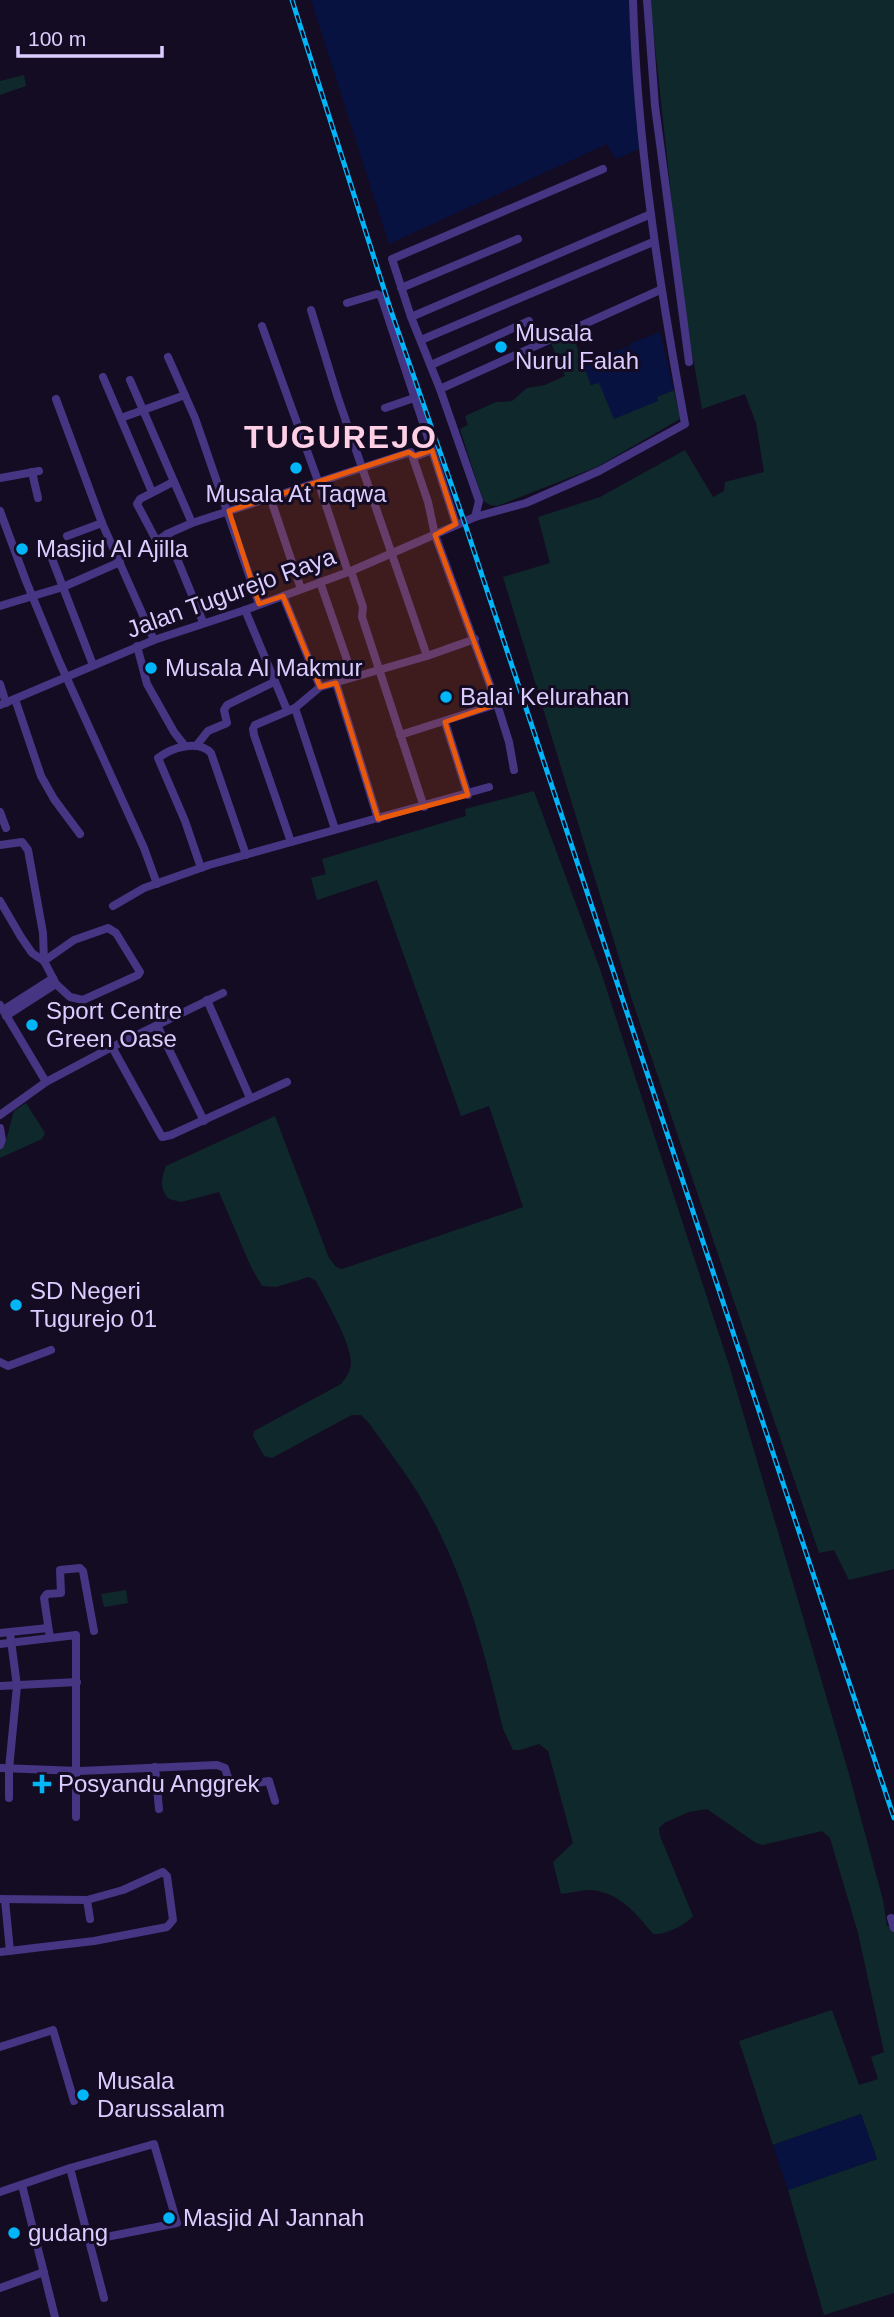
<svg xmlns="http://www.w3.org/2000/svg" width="894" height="2317" font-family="Arial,sans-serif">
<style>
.green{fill:#0f282c}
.water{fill:#071240}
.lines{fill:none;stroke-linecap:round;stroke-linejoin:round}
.minor{stroke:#453583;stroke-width:8}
.rail-casing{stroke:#00b6f8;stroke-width:5}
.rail{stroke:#140c22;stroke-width:2.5;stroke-dasharray:8;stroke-linecap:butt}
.marked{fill:#e8590c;fill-opacity:0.2;stroke:#e8590c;stroke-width:5;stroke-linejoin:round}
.poi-dot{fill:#00b6f8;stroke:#140c22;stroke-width:2.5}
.labels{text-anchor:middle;stroke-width:6;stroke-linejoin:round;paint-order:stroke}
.poi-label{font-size:24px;fill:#dbcdff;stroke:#140c22;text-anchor:start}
.street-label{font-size:24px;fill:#dbcdff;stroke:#140c22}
.district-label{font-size:32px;font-weight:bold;letter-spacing:2px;fill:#ffcfe6;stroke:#140c22}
</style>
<rect width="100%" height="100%" fill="#140c22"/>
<!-- green -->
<g class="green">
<path d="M650,0H894V1569L849,1580L834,1550L819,1553L631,997L503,577L550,563L538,517L600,497L685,450L713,497L724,491L725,482L764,472L756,423L745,394L702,409L682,296Z"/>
<path d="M24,75L26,86L0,95V81Z"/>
<path d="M572,333L591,385L599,382L658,401L657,397L674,390L680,419L597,467L497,506L490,505L483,501L460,429L468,425L465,416L496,402L512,401L527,388L545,385L565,376L551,343Z"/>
<path d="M534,791L600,969L729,1365L849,1774L883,1900L887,1926L894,1925V2293L824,2315L788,2190L877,2159L861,2114L773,2145L739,2041L832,2010L859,2085L878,2079L871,2057L884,2052L858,1933L830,1838L822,1831L763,1845L756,1843L707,1809L689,1812L664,1823L659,1828L660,1836L693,1916C686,1925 665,1935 653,1934C636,1913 619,1892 590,1890C580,1890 571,1893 561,1894L553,1862L573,1843L548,1751L539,1744L520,1750H513L503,1729C483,1645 463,1568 418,1493C403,1469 385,1446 369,1423L361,1415H352L346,1418L272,1458L264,1456L253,1436L254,1431L341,1384C346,1378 350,1372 351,1364C352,1344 325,1299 316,1281L309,1277L276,1287L262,1286L251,1267L219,1192L181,1202L169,1199C159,1188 161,1179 166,1166L275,1116L329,1258L336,1267L342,1269L523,1207L489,1106L461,1116L377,880L317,900L311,878L326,874L322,859L466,816L465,809Z"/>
<path d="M26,1103L45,1133L42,1139L0,1158V1149L5,1144L14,1111Z"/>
<path d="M126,1590L128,1603L104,1607L101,1594Z"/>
</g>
<!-- water -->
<g class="water">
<path d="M311,0H632L642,148L616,159L607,144L389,244Z"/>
<path d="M660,332L674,390L657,397L658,401L614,419L599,383L591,385L583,363L630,346L631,343Z"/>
<path d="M861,2114L877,2159L788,2190L773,2145Z"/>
</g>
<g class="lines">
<!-- minor -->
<g class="minor">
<path d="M647,0L655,106L689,362"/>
<path d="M401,288L518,239"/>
<path d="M347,303L377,294L381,296L432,450"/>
<path d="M311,310L338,398L427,656"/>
<path d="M411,317L651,214"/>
<path d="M262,326L318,481L348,572"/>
<path d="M421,340L653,242"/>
<path d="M168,357L195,418L259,604"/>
<path d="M431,365L529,321"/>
<path d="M103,377L152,492"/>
<path d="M130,380L192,523"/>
<path d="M440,389L660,290"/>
<path d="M56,399L102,523L154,640"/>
<path d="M385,408L414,398"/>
<path d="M121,418L185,395"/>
<path d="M414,457L432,450L456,524"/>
<path d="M32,472L38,498"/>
<path d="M0,478L39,471"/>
<path d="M173,482L140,499L137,504L155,538L158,540L167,534L169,539L203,622"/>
<path d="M270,497L301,589"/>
<path d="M0,511L26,581L59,661L144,848L157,884"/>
<path d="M475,517L479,501L440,389L411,317L392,259L603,169"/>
<path d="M167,534L192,523L411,452L428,502L435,535L497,704L509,742L514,770"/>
<path d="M67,536L102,523"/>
<path d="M49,551L93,665"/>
<path d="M351,571L363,607L362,617L424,807"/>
<path d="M320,582L353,677"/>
<path d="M283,596L320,687"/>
<path d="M0,606L63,587L120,562"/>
<path d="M245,610L287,710"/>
<path d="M137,646L147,684L174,732L185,746"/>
<path d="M336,683L378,819"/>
<path d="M0,684L6,703"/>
<path d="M15,699L41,776L54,799L80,834"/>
<path d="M0,705L154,640L245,610L351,571L475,517L526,503L599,471L685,424C659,283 637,143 633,0"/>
<path d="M295,708L335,829"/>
<path d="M445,722L468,795"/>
<path d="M400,735L497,704"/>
<path d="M196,746L208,731L227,723L224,710L227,705L274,682"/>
<path d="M0,812L6,828"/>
<path d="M291,842L254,735L253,729L255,725L295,708L320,687L427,656L475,639"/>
<path d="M0,845L22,842L28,850L43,933L44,961"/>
<path d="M201,868L185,821L158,758C171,748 198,739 211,753L246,855"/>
<path d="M0,901L21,937L32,953L44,961L56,984L70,997L83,1000L138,975L140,972L116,933L108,928L74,940L44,961"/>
<path d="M113,906L144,888L209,865L489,787"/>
<path d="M207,1000L250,1098"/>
<path d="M0,1005L46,1082"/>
<path d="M3,1010L53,978"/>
<path d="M6,1016L56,984"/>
<path d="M157,1025L204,1121"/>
<path d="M112,1047L162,1137L171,1135L287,1082"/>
<path d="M0,1115L46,1082L112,1047L223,993"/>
<path d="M0,1128L2,1140L0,1145"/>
<path d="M0,1362L8,1366L51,1350"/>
<path d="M0,1633L48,1628"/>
<path d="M50,1638L44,1598L47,1594L61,1593L60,1570L80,1568L83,1571L94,1631"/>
<path d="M0,1644L76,1635V1817"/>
<path d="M0,1686L77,1682"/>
<path d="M155,1767L159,1809"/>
<path d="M0,1768L79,1771L217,1765L225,1768L231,1787L269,1781L275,1801"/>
<path d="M9,1798V1769L17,1686L10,1633"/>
<path d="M0,1899L87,1900L123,1890L163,1872L167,1876L173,1920L167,1927L94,1941L0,1952"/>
<path d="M5,1900L10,1951"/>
<path d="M87,1900L90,1919"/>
<path d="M891,1918L894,1928"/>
<path d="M0,2047L53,2030L74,2101"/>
<path d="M70,2168L104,2298"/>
<path d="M22,2185L55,2317"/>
<path d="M0,2192L70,2168L154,2144L177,2223L91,2240"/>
<path d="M0,2288L44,2272"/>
</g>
<defs>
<path id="rail" d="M292,0L390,308L464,521L894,1818"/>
</defs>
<!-- rail casing -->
<use href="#rail" class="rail-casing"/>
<!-- rail -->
<use href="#rail" class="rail"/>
</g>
<!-- marked area -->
<path class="marked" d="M432,450L456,524L435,535L497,704L445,722L468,795L378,819L336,683L320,687L283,596L259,604L229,511L409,452L415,456Z"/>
<!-- markers -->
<g class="poi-dot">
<circle cx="501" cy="347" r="7"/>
<circle cx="296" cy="468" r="7"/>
<circle cx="22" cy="549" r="7"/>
<circle cx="151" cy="668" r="7"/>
<circle cx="446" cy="697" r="7"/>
<circle cx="32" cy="1025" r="7"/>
<circle cx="16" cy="1305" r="7"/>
<path d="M38.5 1773.5h7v7h7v7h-7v7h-7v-7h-7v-7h7z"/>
<circle cx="83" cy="2095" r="7"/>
<circle cx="169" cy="2218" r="7"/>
<circle cx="14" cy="2233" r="7"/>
</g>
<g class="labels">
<!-- poi labels -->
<g class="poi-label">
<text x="515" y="341">Musala<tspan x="515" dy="28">Nurul Falah</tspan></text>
<text x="296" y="502" text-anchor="middle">Musala At Taqwa</text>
<text x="36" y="557">Masjid Al Ajilla</text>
<text x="165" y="676">Musala Al Makmur</text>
<text x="460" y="705">Balai Kelurahan</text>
<text x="46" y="1019">Sport Centre<tspan x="46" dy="28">Green Oase</tspan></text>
<text x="30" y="1299">SD Negeri<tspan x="30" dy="28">Tugurejo 01</tspan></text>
<text x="58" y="1792">Posyandu Anggrek</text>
<text x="97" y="2089">Musala<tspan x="97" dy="28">Darussalam</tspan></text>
<text x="183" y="2226">Masjid Al Jannah</text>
<text x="28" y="2241">gudang</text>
</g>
<!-- street labels -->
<g class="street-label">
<text transform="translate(231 593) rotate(-20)" y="8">Jalan Tugurejo Raya</text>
</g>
<!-- district labels -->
<g class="district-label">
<text x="341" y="448">TUGUREJO</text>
</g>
</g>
<!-- scale -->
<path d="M18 46v10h144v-10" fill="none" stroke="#dbcdff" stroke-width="3.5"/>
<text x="28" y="46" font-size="21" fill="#dbcdff" stroke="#140c22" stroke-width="5" paint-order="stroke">100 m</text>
</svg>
